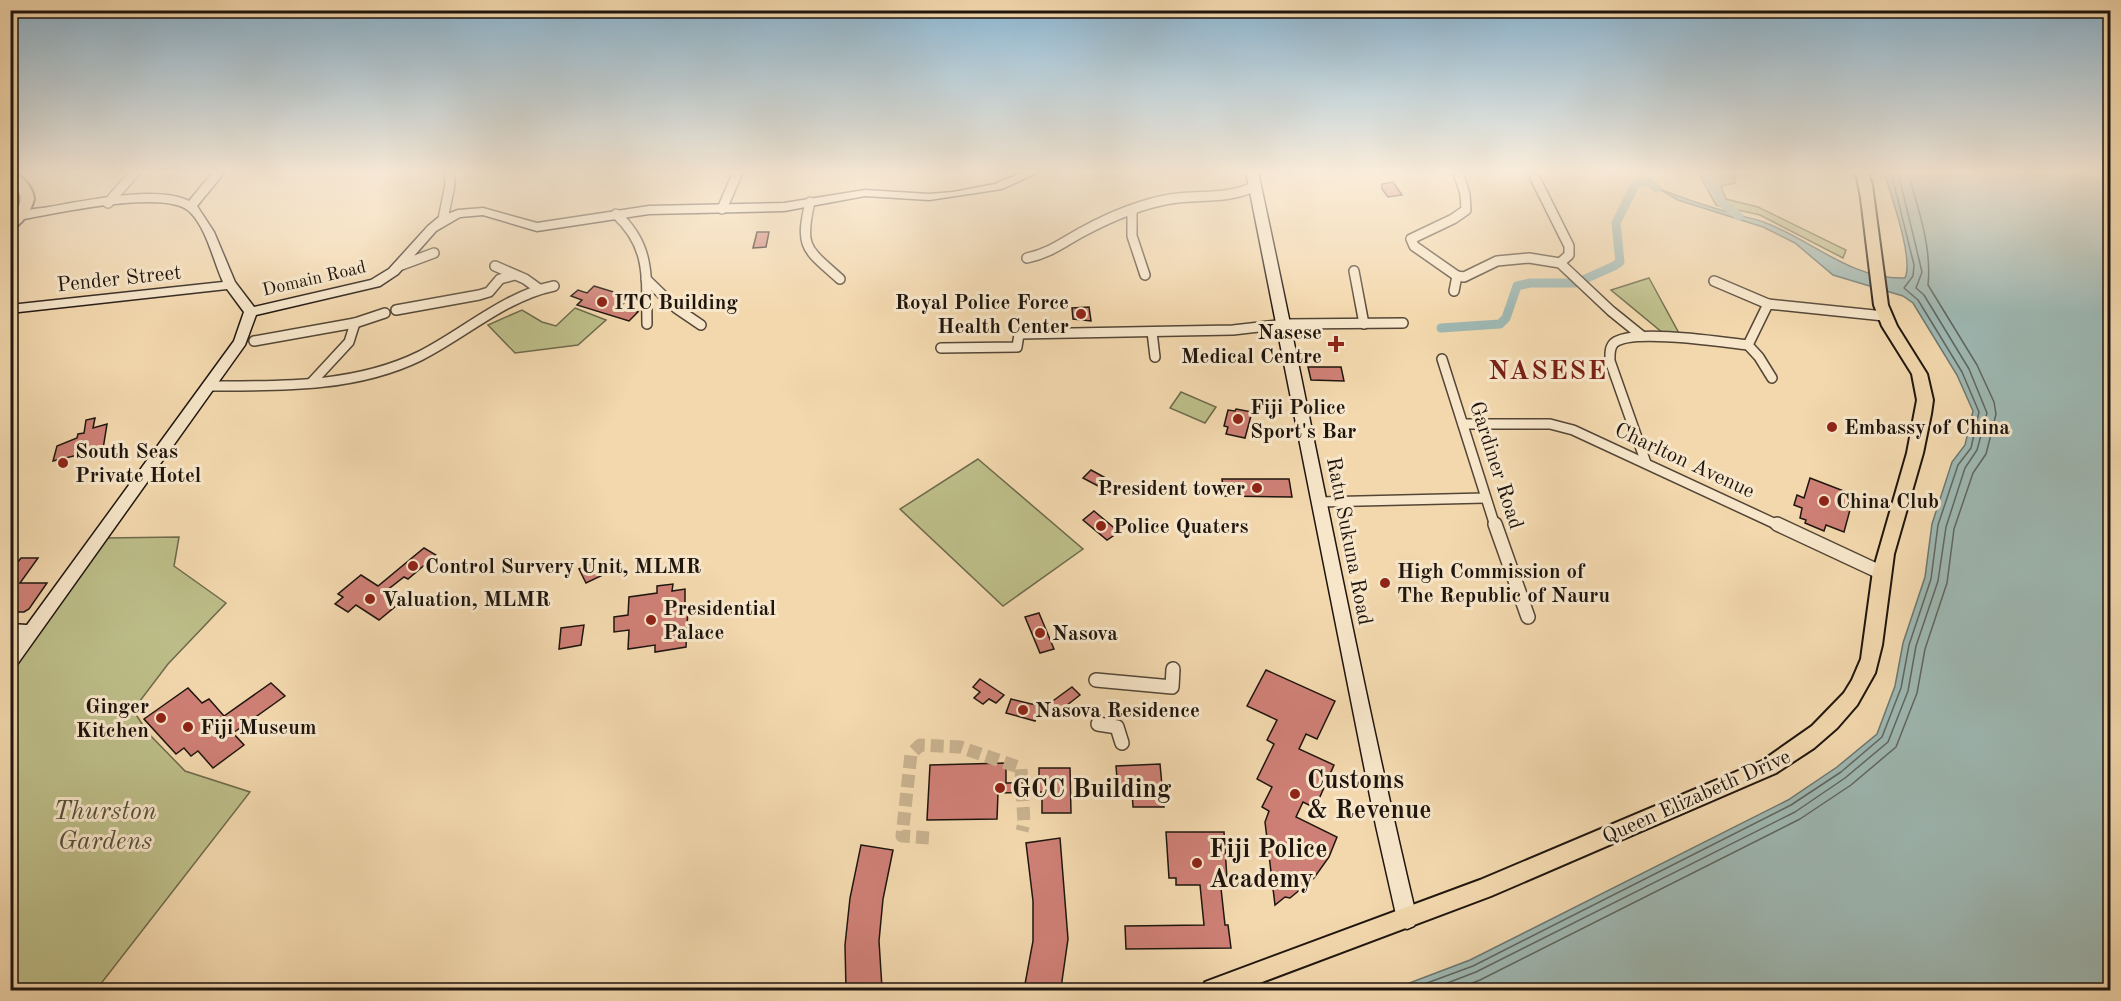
<svg xmlns="http://www.w3.org/2000/svg" width="2121" height="1001" font-family="'Old Standard TT',serif">
<style>
.green{fill:#bdbe89;stroke:#6e6a4c;stroke-width:1.5}
.water{fill:#9eb8b3;stroke:#6b7771;stroke-width:1.5}
.lines{fill:none;stroke-linecap:round;stroke-linejoin:round}
.shore{stroke:#5e6660;stroke-width:1.5}
.canal{stroke:#9eb8b3;stroke-width:9}
.building{fill:#cf8076;stroke:#1e150e;stroke-width:1.5}
.street-tunnel{stroke:#c8b18e;stroke-width:13;stroke-dasharray:13 6;stroke-linecap:butt}
.street-far1-casing{stroke:#534636;stroke-width:12}
.street-casing{stroke:#534636;stroke-width:16}
.secondary-casing{stroke:#1e150e;stroke-width:3}
.primary-casing{stroke:#1e150e;stroke-width:4}
.street-far1{stroke:#f7e6ca;stroke-width:9}
.street{stroke:#f7e6ca;stroke-width:13}
.secondary{fill:#f7e6ca;fill-rule:evenodd}
.primary{fill:#f3d8ae;fill-rule:evenodd}
.poi-dot{fill:#8f2418;stroke:#f7e6ca;stroke-width:2}
.labels{text-anchor:middle;stroke-width:6;stroke-linejoin:round;paint-order:stroke}
.far-street-label{font-size:18px;fill:#1e150e;stroke:#f7e6ca}
.street-label{font-size:21px;fill:#1e150e;stroke:#f7e6ca}
.poi-label{font-size:21px;font-weight:bold;fill:#1e150e;stroke:#f7e6ca;text-anchor:start}
.near-poi-label{font-size:26px;font-weight:bold;fill:#1e150e;stroke:#f7e6ca;text-anchor:start}
.near-park-label{font-size:26px;font-style:italic;fill:#565039;stroke:#f7e6ca}
.district-label{font-size:27px;font-weight:bold;letter-spacing:1.5px;fill:#7a1f14;stroke:#f7e6ca}
</style>
<rect width="100%" height="100%" fill="#f3d8ae"/>
<filter id="stains"><feTurbulence type="fractalNoise" baseFrequency=".00333" numOctaves="4"/><feColorMatrix values="0 0 0 0 .2 0 0 0 0 .09 0 0 0 0 .02 0 0 0 .5 -.17"/></filter>
<radialGradient id="worn" r=".72"><stop offset=".6" stop-color="#630" stop-opacity="0"/><stop offset="1" stop-color="#630" stop-opacity=".3"/></radialGradient>
<!-- green -->
<g class="green">
<path d="M1698,172H1735V183L1721,186L1726,199L1758,207L1846,250L1843,258L1760,215L1716,205Z"/>
<path d="M1649,278L1680,335L1663,333L1611,290Z"/>
<path d="M575,308L606,320L578,345L515,353L488,325L522,310L542,322L556,326Z"/>
<path d="M1181,392L1216,407L1205,423L1170,408Z"/>
<path d="M978,459L1083,549L1003,606L900,509Z"/>
<path d="M179,537L174,566L226,603L168,664L133,710L148,733L185,771L250,792L96,990H11V672L104,538Z"/>
</g>
<!-- water -->
<path class="water" d="M1884,172H2110V990H1391L1470,960L1788,800L1837,767L1877,734L1895,686L1903,643L1925,577L1932,524L1952,462L1965,445L1973,411L1957,375L1913,303L1903,296L1833,275L1795,243L1763,227L1678,200L1657,188C1682,198 1706,206 1731,213C1742,217 1755,218 1766,223C1813,241 1852,280 1905,278C1914,259 1891,195 1884,172Z"/>
<g class="lines">
<!-- shore -->
<g class="shore">
<path d="M1408,990L1473,966L1791,805L1841,772L1882,737L1901,688L1909,645L1931,579L1938,525L1958,465L1971,448L1979,412L1962,372L1918,300L1904,288L1913,276L1914,265L1891,172"/>
<path d="M1429,990L1476,972L1795,812L1845,778L1888,742L1908,691L1916,646L1938,581L1946,527L1965,468L1977,450L1987,413L1969,369L1924,295L1916,288L1922,272L1898,172"/>
<path d="M1454,990L1480,980L1800,819L1851,785L1896,747L1917,693L1925,649L1947,583L1954,529L1973,473L1986,454L1996,414L1994,402L1977,365L1928,285C1932,246 1918,209 1908,172"/>
</g>
<!-- canal -->
<g class="canal">
<path d="M1704,172L1721,202L1739,216"/>
<path d="M1441,328L1500,324L1506,318L1517,286L1530,283H1576L1614,266L1620,262L1616,223L1636,183L1648,182L1657,188"/>
</g>
</g>
<!-- building -->
<g class="building">
<path d="M1393,182L1402,195L1388,197L1382,189V184Z"/>
<path d="M757,232H769L766,247L753,248Z"/>
<path d="M594,286L630,297L620,307L638,312L629,321L577,305L582,300L571,296L578,290L587,293Z"/>
<path d="M1089,307L1091,321L1073,319L1072,308Z"/>
<path d="M1308,367H1341L1344,381L1311,380Z"/>
<path d="M1236,409L1252,412L1245,438L1226,434L1228,427L1224,426L1228,410L1235,411Z"/>
<path d="M95,418L93,428L107,424L103,449L53,461L57,446L77,438L78,434L84,433L86,420Z"/>
<path d="M1091,470L1124,488L1117,496L1083,478Z"/>
<path d="M1810,478L1854,495L1844,532L1826,525L1824,531L1805,523L1806,520L1800,518L1802,508L1794,505L1797,495L1804,498Z"/>
<path d="M1222,479H1289L1292,497L1224,496Z"/>
<path d="M1094,511L1119,532L1107,540L1083,520Z"/>
<path d="M424,548L436,555L408,579L404,577L386,591L402,601L379,620L356,605L348,612L335,604L343,597L338,594L361,575L378,586Z"/>
<path d="M21,558H38L20,583H47L29,609L24,612H10V572Z"/>
<path d="M598,561L605,574L586,583L579,569Z"/>
<path d="M673,584L672,591L685,589V609L688,608L686,647L655,652V645L628,649L629,630L614,632V617L628,615L629,597L657,593V586Z"/>
<path d="M1039,613L1054,649L1040,653L1025,617Z"/>
<path d="M584,625L581,645L559,649L561,628Z"/>
<path d="M1266,670L1335,701L1317,739L1306,734L1299,749L1334,765L1315,808L1303,802L1296,817L1337,837L1329,857L1314,878L1290,898L1285,897L1275,905L1265,822L1269,811L1262,807L1272,787L1257,779L1274,744L1267,740L1277,720L1247,706Z"/>
<path d="M980,679L1004,695L996,703L989,699L983,704L974,698L980,692L973,687Z"/>
<path d="M271,683L285,696L233,733L244,745L213,768L198,751L191,756L184,748L176,754L144,719L188,688L202,703L209,699L224,716Z"/>
<path d="M1072,687L1080,695L1058,712L1050,703Z"/>
<path d="M1011,699L1040,706L1035,721L1006,713Z"/>
<path d="M1006,763V783L1039,782V768H1070L1071,813H1042V792L998,793L997,819L927,820L930,765Z"/>
<path d="M1160,764L1164,807H1133L1132,791H1118L1116,766Z"/>
<path d="M1166,832H1224L1227,879H1220L1225,925H1228L1231,948L1126,949L1125,926L1204,925L1200,885H1176V878H1169Z"/>
<path d="M1060,838L1068,939L1061,988L1025,984L1033,941V901L1026,843Z"/>
<path d="M861,845L893,850L883,899L879,941L882,988L846,990L845,945L850,898Z"/>
</g>
<g class="lines">
<!-- street-tunnel -->
<path class="street-tunnel" d="M929,838L902,836L911,754L920,745L960,747L1021,768L1024,823L1022,831"/>
<defs>
<g id="street-far1">
<path d="M1458,172L1465,194L1466,210L1453,219L1411,239L1414,246L1457,276L1464,277L1497,261L1529,258L1560,263L1611,311L1642,336"/>
<path d="M1535,178L1569,246V255L1560,263"/>
<path d="M810,202C799,249 807,249 840,279"/>
<path d="M108,203L135,172"/>
<path d="M722,209L738,172"/>
<path d="M1132,211V236L1145,275"/>
<path d="M616,214C652,247 646,279 647,324"/>
<path d="M443,219L450,185L449,172"/>
<path d="M1027,258C1051,253 1063,242 1084,231C1110,217 1142,204 1170,199C1199,194 1228,200 1255,186"/>
<path d="M399,266L434,253"/>
<path d="M495,266L525,279L539,289"/>
<path d="M1354,271L1364,324"/>
<path d="M646,279L676,308L701,325"/>
<path d="M1714,281L1768,304"/>
<path d="M1454,291L1457,276"/>
<path d="M396,310L479,295L489,292L500,279L515,275"/>
<path d="M1152,332L1155,357"/>
<path d="M254,341L355,323L385,313"/>
<path d="M941,348L1017,347L1019,334L1233,330L1286,324L1403,323"/>
<path d="M1442,359L1495,526"/>
<path d="M1772,378L1759,357L1748,345L1768,304L1884,316"/>
<path d="M312,382L349,342L355,323"/>
<path d="M208,386C279,386 355,388 420,356C464,334 505,296 554,286"/>
<path d="M1463,424H1550L1573,430L1780,526"/>
<path d="M1646,463L1610,361C1610,355 1609,348 1614,343C1631,328 1723,342 1748,345"/>
<path d="M1319,502L1485,498"/>
</g>
<g id="street">
<path d="M1495,524L1528,617"/>
<path d="M1777,524L1882,573"/>
<path d="M1096,680L1172,687L1173,669"/>
<path d="M1098,724L1117,727L1122,743"/>
</g>
<g id="secondary">
<path d="M213,172H225L197,206L214,232L235,282L254,307L371,280L389,269L428,226L439,217L458,210L483,208L537,223L649,206L784,203L865,190L929,194L953,192L995,184L1023,172H1039L1002,189L929,200L865,196L784,211L649,214L537,231L483,215L460,217L436,231L398,274L380,286L256,315L245,345L16,666L10,668V647L17,638H10V624L27,625L234,341L244,312L227,289L10,313V305L223,282C213,260 207,229 190,212C167,188 52,214 19,220L13,216C21,209 38,209 49,207C84,201 157,185 189,201Z"/>
<path d="M1246,172H1258C1312,421 1358,671 1417,919L1414,926L1407,929L1400,926L1397,919L1376,826Z"/>
</g>
<g id="primary">
<path d="M10,172C22,175 33,187 34,199C31,211 22,225 10,230V218C23,205 25,194 10,181Z"/>
<path d="M1856,172H1868L1872,185L1888,305L1897,326L1927,374L1933,400L1931,414L1923,453L1894,554L1882,645L1875,673L1857,705L1837,728L1814,748L1776,773L1491,896L1241,990H1202L1205,982L1213,979L1480,880L1762,761L1812,726L1844,693L1852,680L1861,659L1873,571L1907,453L1917,400L1912,374L1882,326L1874,305L1861,198Z"/>
</g>
</defs>
<!-- street-far1 casing -->
<use href="#street-far1" class="street-far1-casing"/>
<!-- street casing -->
<use href="#street" class="street-casing"/>
<!-- secondary casing -->
<use href="#secondary" class="secondary-casing"/>
<!-- primary casing -->
<use href="#primary" class="primary-casing"/>
<!-- street-far1 -->
<use href="#street-far1" class="street-far1"/>
<!-- street -->
<use href="#street" class="street"/>
<!-- secondary -->
<use href="#secondary" class="secondary"/>
<!-- primary -->
<use href="#primary" class="primary"/>
</g>
<!-- sky -->
<linearGradient id="sky" x2="0" y2="1"><stop stop-color="#8ab6d3"/><stop offset="0.55" stop-color="#faeddb"/><stop offset="1" stop-color="#faeddb" stop-opacity="0"/></linearGradient>
<rect width="2121" height="312" fill="url(#sky)"/>
<!-- markers -->
<g class="poi-dot">
<circle cx="602" cy="302" r="6"/>
<circle cx="1081" cy="314" r="6"/>
<path d="M1333 335h6v6h6v6h-6v6h-6v-6h-6v-6h6z"/>
<circle cx="1238" cy="419" r="6"/>
<circle cx="1832" cy="427" r="6"/>
<circle cx="63" cy="463" r="6"/>
<circle cx="1257" cy="488" r="6"/>
<circle cx="1824" cy="501" r="6"/>
<circle cx="1101" cy="526" r="6"/>
<circle cx="413" cy="566" r="6"/>
<circle cx="1385" cy="583" r="6"/>
<circle cx="370" cy="599" r="6"/>
<circle cx="651" cy="620" r="6"/>
<circle cx="1040" cy="633" r="6"/>
<circle cx="1023" cy="710" r="6"/>
<circle cx="161" cy="718" r="6"/>
<circle cx="188" cy="727" r="6"/>
<circle cx="1000" cy="788" r="6"/>
<circle cx="1295" cy="794" r="6"/>
<circle cx="1197" cy="863" r="6"/>
</g>
<g class="labels">
<!-- far-street labels -->
<g class="far-street-label">
<text transform="translate(314 278) rotate(-13)" y="6">Domain Road</text>
</g>
<!-- street labels -->
<g class="street-label">
<text transform="translate(119 278) rotate(-6)" y="7">Pender Street</text>
<text transform="translate(1685 460) rotate(25)" y="7">Charlton Avenue</text>
<text transform="translate(1497 465) rotate(72)" y="7">Gardiner Road</text>
<text transform="translate(1350 541) rotate(79)" y="7">Ratu Sukuna Road</text>
<text transform="translate(1696 796) rotate(-24)" y="7">Queen Elizabeth Drive</text>
</g>
<!-- poi labels -->
<g class="poi-label">
<text x="614" y="309">ITC Building</text>
<text x="1069" y="309" text-anchor="end">Royal Police Force<tspan x="1069" dy="24">Health Center</tspan></text>
<text x="1322" y="339" text-anchor="end">Nasese<tspan x="1322" dy="24">Medical Centre</tspan></text>
<text x="1250" y="414">Fiji Police<tspan x="1250" dy="24">Sport's Bar</tspan></text>
<text x="1844" y="434">Embassy of China</text>
<text x="75" y="458">South Seas<tspan x="75" dy="24">Private Hotel</tspan></text>
<text x="1245" y="495" text-anchor="end">President tower</text>
<text x="1836" y="508">China Club</text>
<text x="1113" y="533">Police Quaters</text>
<text x="425" y="573">Control Survery Unit, MLMR</text>
<text x="1397" y="578">High Commission of<tspan x="1397" dy="24">The Republic of Nauru</tspan></text>
<text x="382" y="606">Valuation, MLMR</text>
<text x="663" y="615">Presidential<tspan x="663" dy="24">Palace</tspan></text>
<text x="1052" y="640">Nasova</text>
<text x="149" y="713" text-anchor="end">Ginger<tspan x="149" dy="24">Kitchen</tspan></text>
<text x="1035" y="717">Nasova Residence</text>
<text x="200" y="734">Fiji Museum</text>
</g>
<!-- near-poi labels -->
<g class="near-poi-label">
<text x="1307" y="788">Customs<tspan x="1307" dy="30">&amp; Revenue</tspan></text>
<text x="1012" y="797">GCC Building</text>
<text x="1209" y="857">Fiji Police<tspan x="1209" dy="30">Academy</tspan></text>
</g>
<!-- near-park labels -->
<g class="near-park-label">
<text x="105" y="819">Thurston<tspan x="105" dy="30">Gardens</tspan></text>
</g>
<!-- district labels -->
<g class="district-label">
<text x="1548" y="379">NASESE</text>
</g>
</g>
<!-- margin -->
<rect width="2121" height="1001" fill="none" stroke="#f3d8ae" stroke-width="36"/>
<rect x="12" y="12" width="2097" height="977" fill="none" stroke="#1e150e" stroke-width="3"/>
<rect x="18" y="18" width="2085" height="965" fill="none" stroke="#1e150e" stroke-width="1.5"/>
<rect width="100%" height="100%" filter="url(#stains)"/>
<rect width="100%" height="100%" fill="url(#worn)"/>
</svg>
